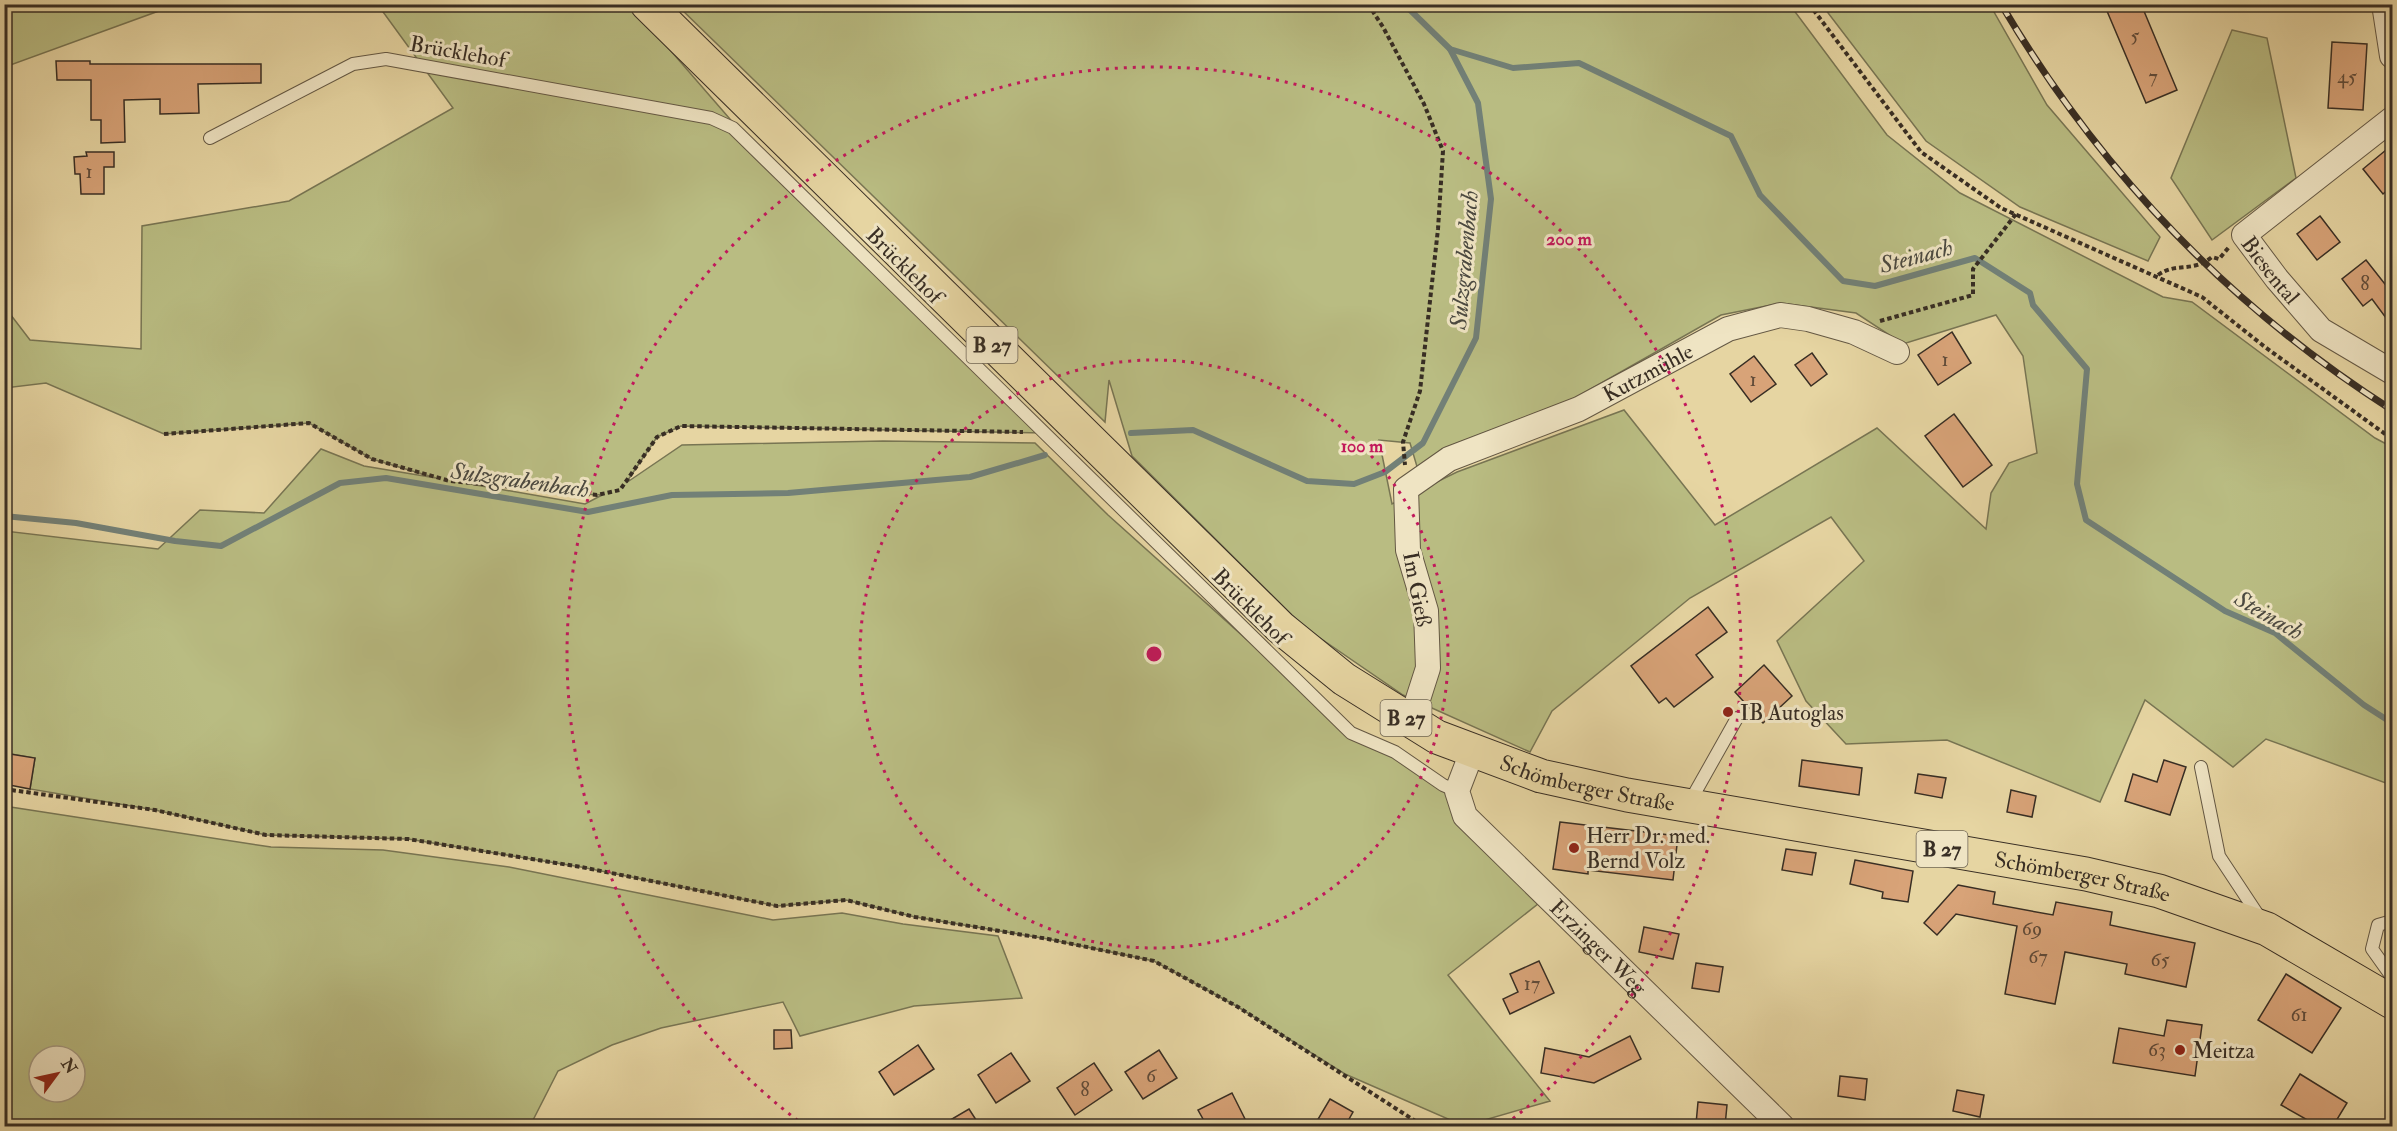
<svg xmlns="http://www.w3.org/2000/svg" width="2397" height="1131" font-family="'IM FELL Double Pica',serif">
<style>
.green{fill:#b9bc82;stroke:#787553;stroke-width:1.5;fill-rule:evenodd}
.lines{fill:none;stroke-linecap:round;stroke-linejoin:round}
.stream{stroke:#728077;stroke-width:6}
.building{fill:#d8a378;stroke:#382e24;stroke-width:1.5}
.service-casing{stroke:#645844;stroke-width:14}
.minor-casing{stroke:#645844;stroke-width:26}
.primary-casing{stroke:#382e24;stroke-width:35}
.path{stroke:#382e24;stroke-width:4;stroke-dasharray:4.5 3;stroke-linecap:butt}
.service{stroke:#efe4c3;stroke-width:12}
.minor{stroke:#efe4c3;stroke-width:24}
.primary{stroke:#e6d5a2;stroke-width:33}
.rail-casing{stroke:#382e24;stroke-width:7}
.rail{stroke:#efe4c3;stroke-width:4.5;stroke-dasharray:14;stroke-linecap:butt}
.ring{fill:none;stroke:#c2185b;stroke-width:3;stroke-dasharray:3 6}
.poi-dot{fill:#8f2418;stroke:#efe4c3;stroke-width:2}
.labels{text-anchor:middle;stroke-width:6;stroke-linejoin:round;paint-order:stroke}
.number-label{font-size:20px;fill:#604b39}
.shield{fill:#efe4c3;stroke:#6f6554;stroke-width:1.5}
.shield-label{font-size:21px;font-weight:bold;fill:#382e24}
.street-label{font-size:22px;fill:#382e24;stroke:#efe4c3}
.poi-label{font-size:22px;fill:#382e24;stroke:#efe4c3;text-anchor:start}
.water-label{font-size:24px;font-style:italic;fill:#4b4940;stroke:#efe4c3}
.centre{fill:#c2185b;stroke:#efe4c3;stroke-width:3}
.ring-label{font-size:18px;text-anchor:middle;font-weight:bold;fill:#c2185b;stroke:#efe4c3;stroke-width:6;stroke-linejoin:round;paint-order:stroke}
</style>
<rect width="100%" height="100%" fill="#e6d5a2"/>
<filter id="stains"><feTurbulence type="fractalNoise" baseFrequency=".00333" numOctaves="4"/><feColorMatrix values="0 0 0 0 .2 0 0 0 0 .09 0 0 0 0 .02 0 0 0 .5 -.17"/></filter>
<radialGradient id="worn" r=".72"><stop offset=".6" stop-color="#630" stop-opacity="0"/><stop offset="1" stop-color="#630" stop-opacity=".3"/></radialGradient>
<!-- green -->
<g class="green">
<path d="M5,4H170V5L167,8L5,67Z"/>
<path d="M378,5H627L651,28L749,141L1045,433L681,426L657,437L626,483L682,445L883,441L1035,443L1108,515L1351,733L1457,791L1548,896L1448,975L1550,1101L1464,1126L1345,1074L1238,1007L1154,961L1048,939L915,917L846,900L777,906L581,867L408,839L266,835L155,810L30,789L35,758L5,753V531L158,549L200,510L264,513L321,449L364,466L436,478L372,459L309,423L164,434L46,383L5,388L4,306L30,340L141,349L142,226L289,201L453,108ZM470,484L597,495L604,494L585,504Z"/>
<path d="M677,5H1790L1887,135L1960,193L2163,297L2192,302L2375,438L2392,447V803L2386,783L2266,739L2233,767L2145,700L2100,802L1947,740L1846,744L1806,701L1777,641L1864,561L1831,517L1690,598L1552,711L1530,752L1403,695L1304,627L1132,456L1109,380L1105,422ZM1781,303L1856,313L1903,344L1996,315L2023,356L2037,453L2009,463L1991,493L1986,529L1877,428L1715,525L1624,410L1457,472L1392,504L1379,440L1410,443L1418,470L1442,449L1575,398L1721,315Z"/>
<path d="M1822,5H1990L2047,105L2160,237L2148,261L2020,207L1926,141Z"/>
<path d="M2232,30L2267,38L2296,178L2212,240L2171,178Z"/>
<path d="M4,806L271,847L383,850L509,867L773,920L842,913L903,924L998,936L1022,998L914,1006L800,1036L783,1002L661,1028L612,1045L558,1071L530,1126H5ZM39,1056H75V1092H39Z"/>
</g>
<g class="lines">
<!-- stream -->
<g class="stream">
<path d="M1404,4L1450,49L1513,68L1579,63L1731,136L1760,195L1843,281L1875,286L1975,258L2030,293L2033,305L2087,369L2077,484L2086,520L2225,611L2275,633L2364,705L2392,723"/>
<path d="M1131,433L1193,430L1307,481L1354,484L1385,472L1423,443L1476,338L1491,199L1478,103L1450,49"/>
<path d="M4,516L76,523L175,541L221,546L340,483L386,478L588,512L672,495L788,493L970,477L1045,455"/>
</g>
</g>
<!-- building -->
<g class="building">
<path d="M2104,4H2141L2177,90L2146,103Z"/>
<path d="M2332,42L2367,44L2363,110L2328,108Z"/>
<path d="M56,61H90V64H261V83L198,84L199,113L160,114V99L124,100L125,142L101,143V120H91V80H57Z"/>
<path d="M2392,145V186L2383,194L2363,169Z"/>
<path d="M86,152H114V167H104V194H81L80,174H75L74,157L87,156Z"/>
<path d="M2320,216L2340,242L2317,260L2297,234Z"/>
<path d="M2366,260L2392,293V326L2372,299L2363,306L2342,279Z"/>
<path d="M1952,332L1971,363L1938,385L1918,355Z"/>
<path d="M1812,353L1827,374L1811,386L1795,365Z"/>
<path d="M1754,356L1776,384L1751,402L1730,374Z"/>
<path d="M1954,414L1992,465L1963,487L1925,436Z"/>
<path d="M1708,607L1727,632L1696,655L1713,677L1674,707L1666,698L1659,703L1631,666Z"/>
<path d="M1764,665L1792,696L1763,723L1735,692Z"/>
<path d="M4,753L35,758L30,789L4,784Z"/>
<path d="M1802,760L1862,768L1859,795L1799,786Z"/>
<path d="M2164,760L2186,767L2170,815L2125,801L2133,774L2157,782Z"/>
<path d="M1918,774L1946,778L1942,798L1915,793Z"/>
<path d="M2011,790L2036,796L2032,817L2007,812Z"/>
<path d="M1560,822L1678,836L1673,880L1588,870V874L1553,869Z"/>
<path d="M1786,849L1816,853L1812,875L1782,870Z"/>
<path d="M1855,860L1913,871L1908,902L1882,898L1883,892L1850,884Z"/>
<path d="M1958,885L1995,892L1993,904L2053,915L2056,902L2112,912L2110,925L2195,943L2186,987L2125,974L2127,964L2065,952L2055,1004L2005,994L2017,926L1956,914L1937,935L1924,923Z"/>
<path d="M1644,927L1679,934L1673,959L1639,952Z"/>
<path d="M1539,961L1554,993L1510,1014L1503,999L1518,992L1510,974Z"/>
<path d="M1696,963L1723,967L1719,992L1692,988Z"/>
<path d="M2286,974L2341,1008L2312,1053L2258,1020Z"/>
<path d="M2167,1020L2202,1025L2195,1076L2113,1063L2119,1028L2164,1036Z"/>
<path d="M774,1030H791L792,1048L774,1049Z"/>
<path d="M1630,1036L1641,1059L1594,1083L1541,1073L1545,1048L1589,1057Z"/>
<path d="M918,1045L934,1069L894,1095L879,1072Z"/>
<path d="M1159,1050L1177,1078L1143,1099L1125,1072Z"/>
<path d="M1011,1053L1030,1081L996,1103L978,1075Z"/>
<path d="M1094,1063L1112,1090L1075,1115L1057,1088Z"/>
<path d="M2300,1074L2347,1103L2333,1126H2318L2281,1105Z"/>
<path d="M1840,1076L1867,1079L1865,1100L1838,1096Z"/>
<path d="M1957,1090L1984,1095L1980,1117L1953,1111Z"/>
<path d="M1232,1093L1245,1119L1231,1126H1207L1198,1110Z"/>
<path d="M1330,1099L1353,1112L1345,1126H1314Z"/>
<path d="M1698,1102L1727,1105L1725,1126L1696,1124Z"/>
<path d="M969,1109L980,1126H940Z"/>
</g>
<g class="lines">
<defs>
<g id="service">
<path d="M210,138L353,64L386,59L711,118L733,128L1351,733L1395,752L1443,785L1457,791"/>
<path d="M2201,767L2219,856L2260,918"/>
<path d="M1688,805L1737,718"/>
<path d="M2392,921L2378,925L2372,949L2392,977"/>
</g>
<g id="minor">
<path d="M2384,4L2392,56"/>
<path id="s1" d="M2392,119L2244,235L2277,279L2321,330L2392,372"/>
<path id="s2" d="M1411,721L1428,668L1426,611L1408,550L1406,489L1449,459L1579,409L1728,329L1780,315L1808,319L1854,332L1897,352"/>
<path id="s3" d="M1472,752L1457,791L1465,816L1782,1126"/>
</g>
<g id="primary">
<path id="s4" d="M647,4L1280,627L1344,679L1437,737L1541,776L1627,795L2086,874L2159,891L2267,929L2392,1002"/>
</g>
</defs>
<!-- service casing -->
<use href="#service" class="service-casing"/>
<!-- minor casing -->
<use href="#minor" class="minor-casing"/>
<!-- primary casing -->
<use href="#primary" class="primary-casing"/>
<!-- path -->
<g class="path">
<path d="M1368,4L1383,27L1424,104L1443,151L1438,229L1420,391L1403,442L1405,465"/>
<path d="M1809,4L1921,152L2001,208L2202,297L2265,347L2392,439"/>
<path d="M2158,275C2176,262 2193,273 2212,257L2219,259L2229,247"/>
<path d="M1880,321L1973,295V269L2016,214"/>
<path d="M164,434L309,423L372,459L450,481L597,495L620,490L657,437L681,426L1023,432"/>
<path d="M4,789L155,810L266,835L408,839L581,867L777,906L846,900L915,917L1048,939L1154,961L1238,1007L1423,1126"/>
</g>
<!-- service -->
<use href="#service" class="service"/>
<!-- minor -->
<use href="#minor" class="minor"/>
<!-- primary -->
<use href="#primary" class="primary"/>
<defs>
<path id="rail" d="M2001,4C2099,170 2230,307 2392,410"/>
</defs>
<!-- rail casing -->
<use href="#rail" class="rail-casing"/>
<!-- rail -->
<use href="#rail" class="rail"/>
</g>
<!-- distance rings -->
<g class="ring">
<circle cx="1154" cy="654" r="294"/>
<path d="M805 1126A587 587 0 1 1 1503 1126"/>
</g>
<!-- markers -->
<g class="poi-dot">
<circle cx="1728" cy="712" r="6"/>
<circle cx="1574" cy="848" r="6"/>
<circle cx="2180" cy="1050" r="6"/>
</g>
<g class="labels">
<!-- number labels -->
<g class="number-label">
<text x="2135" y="42">5</text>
<text x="2153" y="83">7</text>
<text x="2347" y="83">45</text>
<text x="89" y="178">1</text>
<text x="2365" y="290">8</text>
<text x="1945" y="366">1</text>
<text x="1753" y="386">1</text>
<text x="2032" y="935">69</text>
<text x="2038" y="963">67</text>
<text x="2160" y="966">65</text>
<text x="1532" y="990">17</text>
<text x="2299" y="1021">61</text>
<text x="2157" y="1056">63</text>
<text x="1151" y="1082">6</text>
<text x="1085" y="1096">8</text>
</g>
<!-- shield labels -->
<g class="shield">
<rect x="966.5" y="327" width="51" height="36" rx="4.5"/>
<rect x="1380.5" y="700" width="51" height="36" rx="4.5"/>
<rect x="1916.5" y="831" width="51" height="36" rx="4.5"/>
</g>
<g class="shield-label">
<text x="992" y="352">B 27</text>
<text x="1406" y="725">B 27</text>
<text x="1942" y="856">B 27</text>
</g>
<!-- street labels -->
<g class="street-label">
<text transform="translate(458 51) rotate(10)" y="8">Brücklehof</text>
<text transform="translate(905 265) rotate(45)" y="8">Brücklehof</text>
<text dy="8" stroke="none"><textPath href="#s1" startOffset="232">Biesental</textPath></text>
<text dy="8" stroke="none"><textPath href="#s2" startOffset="507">Kutzmühle</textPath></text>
<text transform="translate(1418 589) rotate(79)" y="8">Im Gieß</text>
<text transform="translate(1251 606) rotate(45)" y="8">Brücklehof</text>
<text dy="8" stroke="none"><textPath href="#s4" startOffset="1238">Schömberger Straße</textPath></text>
<text dy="8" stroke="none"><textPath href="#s4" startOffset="1742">Schömberger Straße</textPath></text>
<text dy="8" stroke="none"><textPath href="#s3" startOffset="255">Erzinger Weg</textPath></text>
</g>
<!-- poi labels -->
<g class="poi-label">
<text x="1740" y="720">IB Autoglas</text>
<text x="1586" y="843">Herr Dr. med.<tspan x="1586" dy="25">Bernd Volz</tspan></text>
<text x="2192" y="1058">Meitza</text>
</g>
<!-- water labels -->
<g class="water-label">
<text transform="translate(1916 256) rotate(-15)" y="8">Steinach</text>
<text transform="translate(1464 260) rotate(-85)" y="8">Sulzgrabenbach</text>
<text transform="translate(520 480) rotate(8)" y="8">Sulzgrabenbach</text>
<text transform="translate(2269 615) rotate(30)" y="8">Steinach</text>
</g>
</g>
<circle cx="1154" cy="654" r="9" class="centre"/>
<g class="ring-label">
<text x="1569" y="245">200 m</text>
<text x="1362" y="452">100 m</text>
</g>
<!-- margin -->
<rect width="2397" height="1131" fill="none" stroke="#e6d5a2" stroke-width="24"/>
<rect x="6" y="6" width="2385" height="1119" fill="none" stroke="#382e24" stroke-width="3"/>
<rect x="12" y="12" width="2373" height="1107" fill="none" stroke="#382e24" stroke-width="1.5"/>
<!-- north arrow -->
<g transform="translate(57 1074) rotate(57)"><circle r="28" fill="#efe4c3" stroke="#a69b83" stroke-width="1.5"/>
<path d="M0-4.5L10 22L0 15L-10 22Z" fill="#8f2418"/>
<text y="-9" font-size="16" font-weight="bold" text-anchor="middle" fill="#382e24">N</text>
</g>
<rect width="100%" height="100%" filter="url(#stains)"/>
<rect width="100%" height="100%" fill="url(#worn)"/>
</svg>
